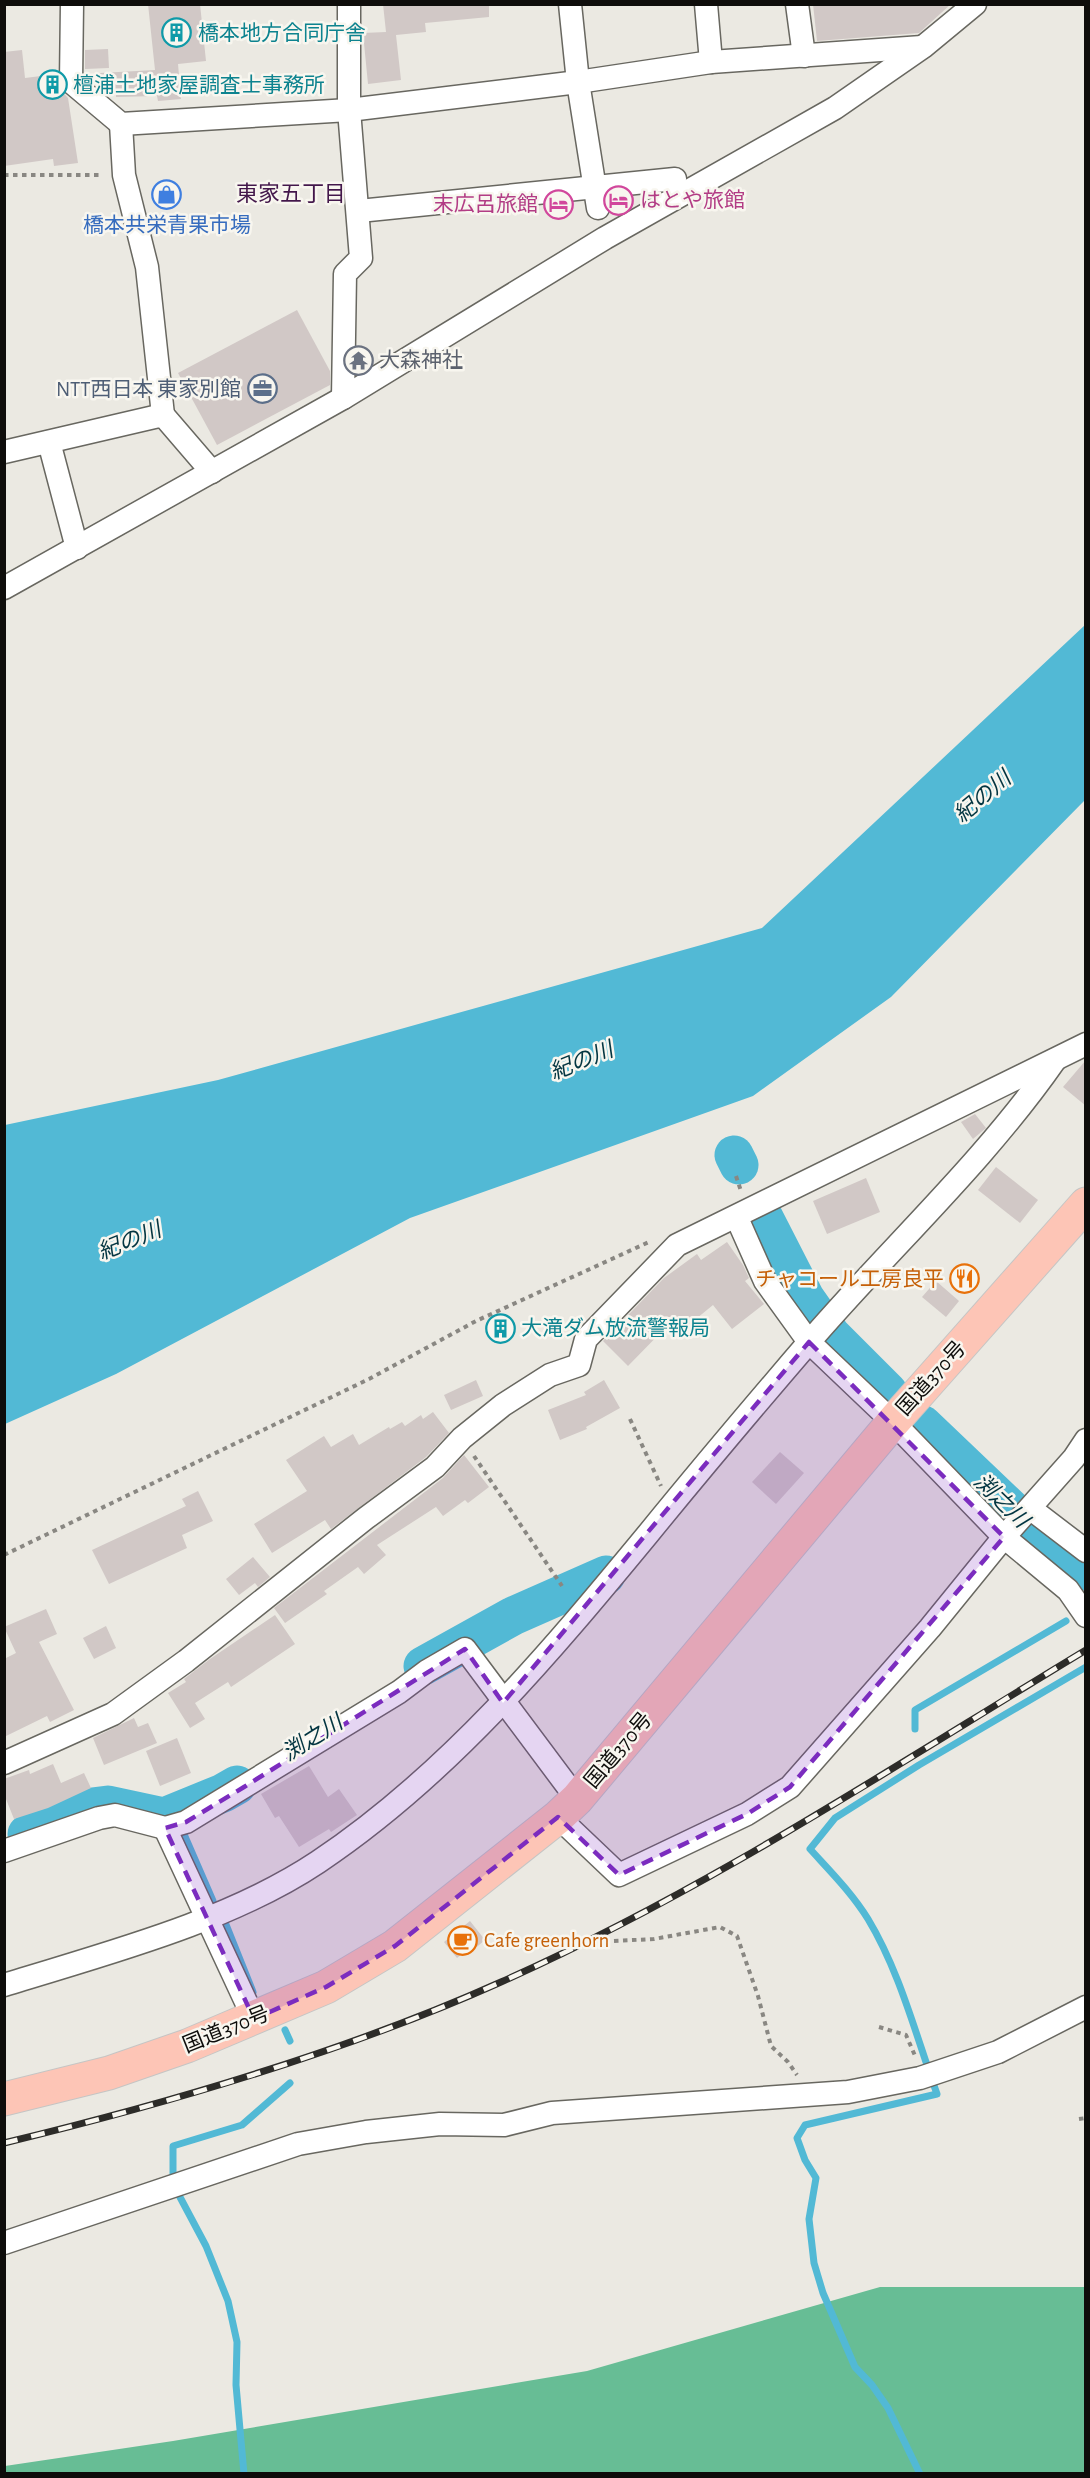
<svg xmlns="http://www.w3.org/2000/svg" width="1090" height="2478" font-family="'Alegreya Sans','Noto Sans JP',sans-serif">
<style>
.forest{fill:#67bd95}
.water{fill:#52b9d5}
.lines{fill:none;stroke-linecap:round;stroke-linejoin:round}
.stream{stroke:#52b9d5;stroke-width:7}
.river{stroke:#52b9d5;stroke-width:39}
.building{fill:#d1c8c6}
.street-casing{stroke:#686760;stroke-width:25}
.highway-casing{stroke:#c5c5c4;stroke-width:35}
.path{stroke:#898782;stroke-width:4;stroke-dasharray:4.5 4.5;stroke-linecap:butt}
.street{stroke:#fff;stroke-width:22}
.highway{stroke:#fdc5b6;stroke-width:33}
.rail-casing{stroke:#2d2c29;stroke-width:7}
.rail{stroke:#f8f6ef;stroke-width:4.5;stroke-dasharray:14;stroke-linecap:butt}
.marked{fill:#7b2cbf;fill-opacity:0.2;stroke:#7b2cbf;stroke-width:4.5;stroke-dasharray:12 8;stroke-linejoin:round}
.labels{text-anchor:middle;stroke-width:5;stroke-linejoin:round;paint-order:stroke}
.culture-label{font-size:21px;fill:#0d838f;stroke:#f8f6ef;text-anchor:start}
.hotel-label{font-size:21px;fill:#b23c85;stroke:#f8f6ef;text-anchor:start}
.shop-label{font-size:21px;fill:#366cbe;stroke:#f8f6ef}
.worship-label{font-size:21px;fill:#5b616d;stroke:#f8f6ef;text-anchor:start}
.service-label{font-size:21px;fill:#4e5e75;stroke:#f8f6ef;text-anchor:end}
.food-label{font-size:21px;fill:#c56008;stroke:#f8f6ef;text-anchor:end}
.street-label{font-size:21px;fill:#0e0d0b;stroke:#f8f6ef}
.neighbourhood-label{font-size:22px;fill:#43174b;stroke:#f8f6ef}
.water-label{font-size:22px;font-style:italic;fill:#033541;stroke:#f8f6ef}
</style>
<rect width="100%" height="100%" fill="#ebe9e2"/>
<!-- forest -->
<path class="forest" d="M880,2287H1085V2473H5V2466L173,2441L587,2371Z"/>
<!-- water -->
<path class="water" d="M1085,625V800L891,997L753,1096L410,1218L116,1374L5,1424V1125L218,1080L762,928Z"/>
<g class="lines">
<!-- stream -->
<g class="stream">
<path d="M915,1729V1710L1066,1621"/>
<path d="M183,1832L213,1901"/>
<path d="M225,1922L253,1992"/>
<path d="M285,2030L290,2041"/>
<path d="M244,2474L236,2385L237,2342L228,2301L206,2246L173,2184V2146L242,2125L290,2083"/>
<path d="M920,2474L888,2408L872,2385L855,2367L823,2293L814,2263L809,2219L816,2178L805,2160L797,2138L805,2125L937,2094C916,2036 900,1972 868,1919C852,1893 830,1871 810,1849L835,1818L919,1765L1086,1667"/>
</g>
<!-- river -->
<g class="river">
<path d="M734,1155L739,1165"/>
<path d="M764,1218L805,1298L831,1335L888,1392"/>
<path d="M923,1425L1054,1550L1086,1571"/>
<path d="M423,1666L513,1616L606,1575"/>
<path d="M27,1834L92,1807L108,1805L164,1817L223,1793L237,1785"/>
</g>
</g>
<!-- building -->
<g class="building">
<path d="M148,4H200L206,61L178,64L181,99L158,101L157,96L116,97V92H104L100,89V73L155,70Z"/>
<path d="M383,4H489V17L425,23L426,32L396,35L401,80L368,84L363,33L386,32Z"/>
<path d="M813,4H951L919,33L817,41Z"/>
<path d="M108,49L109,68L85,69V50Z"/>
<path d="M22,50L25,78L57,74L59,88L68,98L78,163L54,166L53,159L4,166V52Z"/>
<path d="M297,310L330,371V385L217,445L178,373Z"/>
<path d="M1086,1060V1106L1063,1087Z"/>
<path d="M975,1114L986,1128L973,1139L961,1122Z"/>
<path d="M996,1167L1038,1200L1020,1223L978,1190Z"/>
<path d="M866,1178L880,1212L827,1234L813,1201Z"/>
<path d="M727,1242L743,1265L749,1278L745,1281L764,1304L732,1329L713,1305L680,1332L671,1322L628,1366L603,1341L664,1278L697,1254L701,1260Z"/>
<path d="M936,1281L959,1301L946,1317L922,1297Z"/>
<path d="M476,1380L483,1396L451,1410L444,1395Z"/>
<path d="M604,1380L620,1408L586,1427L587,1429L560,1440L548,1410L586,1395L584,1392Z"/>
<path d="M433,1412L449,1433L426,1457L331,1529L325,1520L272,1553L254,1524L307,1491L286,1460L324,1436L331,1447L353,1434L359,1445L389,1427L390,1429L402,1422L405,1426L421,1415L423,1419Z"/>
<path d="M780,1452L804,1473L776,1504L752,1482Z"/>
<path d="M464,1455L489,1487L468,1503L465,1500L443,1516L436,1507L377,1545L386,1555L364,1574L358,1567L324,1591L327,1594L285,1623L274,1608L443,1478Z"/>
<path d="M198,1491L213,1521L182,1535L187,1548L109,1584L92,1550L186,1506L182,1499Z"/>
<path d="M253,1557L270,1577L258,1587L255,1583L239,1595L226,1579Z"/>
<path d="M46,1609L57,1634L39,1642L74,1710L50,1722L47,1716L4,1737V1659L16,1653L4,1627Z"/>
<path d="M275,1615L295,1644L231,1687L228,1682L195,1703L205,1719L190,1728L168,1693L186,1682L184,1679L210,1659Z"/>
<path d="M106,1626L116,1648L94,1659L83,1638Z"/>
<path d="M134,1718L138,1727L148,1723L157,1743L104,1765L93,1738Z"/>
<path d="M177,1738L191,1773L160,1786L146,1751Z"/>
<path d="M53,1764L61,1783L84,1773L91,1788L48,1808L14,1819L4,1794V1779L29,1770L30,1774Z"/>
<path d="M309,1766L328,1797L339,1789L357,1815L331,1832L329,1829L299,1847L279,1816L275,1818L261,1794Z"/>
<path d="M470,1921L485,1940L467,1955L464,1952L457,1958L444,1942Z"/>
</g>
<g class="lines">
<defs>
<g id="street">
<path d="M72,4L71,82L121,124L349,110L578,82L711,62L922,47"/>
<path d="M570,4L578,82L598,208"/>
<path d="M706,4L711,62"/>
<path d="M797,4L804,56"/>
<path d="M121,124L124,175L147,267L163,415"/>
<path d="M359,211L675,179"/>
<path d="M343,398L345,274L361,258L349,110V4"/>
<path d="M49,442L77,548"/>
<path d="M4,452L163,415L212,472"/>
<path d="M4,588L343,398L605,238L835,108L923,47L975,4"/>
<path d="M737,1218L765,1281L809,1342L893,1422L1004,1537L1068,1590L1086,1616"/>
<path d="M1031,1509L1086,1551"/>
<path d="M4,1763L113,1714L186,1661L366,1518L435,1467L462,1438L503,1405L550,1375L579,1365L586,1339L677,1245L1086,1044"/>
<path d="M558,1817L619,1875L747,1814L790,1787L930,1628L1004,1537L1074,1458L1086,1440"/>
<path d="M165,1828L254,2019"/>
<path d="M4,1851L99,1818L115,1815L165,1828L186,1822L399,1692L427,1671L465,1649L577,1799"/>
<path d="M4,1985C107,1953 228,1922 318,1862C448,1775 549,1654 648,1534C701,1469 755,1405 810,1341C891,1247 984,1162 1055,1060"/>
<path d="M4,2243L298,2144L366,2132L440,2124L504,2125L552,2113L848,2092L920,2078L998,2052L1086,2007"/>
</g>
<path id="highway" d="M4,2099L109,2073L187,2046L326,1987L395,1946L558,1817L577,1799L893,1422L1086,1204"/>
</defs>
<!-- street casing -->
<use href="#street" class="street-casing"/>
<!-- highway casing -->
<use href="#highway" class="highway-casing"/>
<!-- path -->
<g class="path">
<path d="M4,175H103"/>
<path d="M736,1176L741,1191"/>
<path d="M630,1419L661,1486"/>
<path d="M474,1456L562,1586"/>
<path d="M4,1555L369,1379L476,1321L649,1242"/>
<path d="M614,1941L654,1939L720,1927L737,1936L758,1996L771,2046L788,2062L797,2075"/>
<path d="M879,2027L906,2035L916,2058"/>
<path d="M1079,2119L1086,2118"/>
</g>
<!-- street -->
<use href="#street" class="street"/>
<!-- highway -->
<use href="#highway" class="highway"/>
<defs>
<path id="rail" d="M4,2143C170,2103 345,2052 501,1982C706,1891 894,1766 1086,1650"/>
</defs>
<!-- rail casing -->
<use href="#rail" class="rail-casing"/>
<!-- rail -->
<use href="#rail" class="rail"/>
</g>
<!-- marked area -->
<path class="marked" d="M809,1342L1004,1537L790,1787L747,1814L619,1875L558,1817L395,1946L326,1987L254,2019L165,1828L186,1822L244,1787L465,1649L503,1703Z"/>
<!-- icons -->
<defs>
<symbol id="building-ring" viewBox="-11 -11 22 22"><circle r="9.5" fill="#f8f6ef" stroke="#0f9aa8" stroke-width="1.5"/><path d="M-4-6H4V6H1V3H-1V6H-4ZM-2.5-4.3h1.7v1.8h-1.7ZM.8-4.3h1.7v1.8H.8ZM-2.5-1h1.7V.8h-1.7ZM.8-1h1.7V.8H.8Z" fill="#0f9aa8"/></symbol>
<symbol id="shop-ring" viewBox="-11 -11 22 22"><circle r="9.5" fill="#f8f6ef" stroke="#3f7fe0" stroke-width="1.5"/><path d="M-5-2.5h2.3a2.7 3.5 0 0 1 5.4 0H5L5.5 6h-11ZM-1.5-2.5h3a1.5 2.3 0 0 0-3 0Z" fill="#3f7fe0"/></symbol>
<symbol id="hotel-ring" viewBox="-11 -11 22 22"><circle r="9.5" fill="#f8f6ef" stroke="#d1479c" stroke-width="1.5"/><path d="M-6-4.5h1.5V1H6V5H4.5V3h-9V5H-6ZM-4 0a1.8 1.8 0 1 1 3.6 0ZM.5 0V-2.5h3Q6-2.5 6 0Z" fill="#d1479c"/></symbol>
<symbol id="temple-ring" viewBox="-11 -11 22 22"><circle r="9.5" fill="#f8f6ef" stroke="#6b7280" stroke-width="1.5"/><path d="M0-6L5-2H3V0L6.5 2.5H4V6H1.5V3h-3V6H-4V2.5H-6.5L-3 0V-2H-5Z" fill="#6b7280"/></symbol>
<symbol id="office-ring" viewBox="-11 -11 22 22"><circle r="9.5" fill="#f8f6ef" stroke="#5c6f8a" stroke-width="1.5"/><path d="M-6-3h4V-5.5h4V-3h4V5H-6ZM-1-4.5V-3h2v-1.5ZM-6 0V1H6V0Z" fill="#5c6f8a"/></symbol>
<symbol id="restaurant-ring" viewBox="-11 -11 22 22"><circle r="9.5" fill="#f8f6ef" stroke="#e8710a" stroke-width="1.5"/><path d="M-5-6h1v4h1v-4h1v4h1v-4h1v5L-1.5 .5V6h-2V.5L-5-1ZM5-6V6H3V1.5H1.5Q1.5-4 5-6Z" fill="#e8710a"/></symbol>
<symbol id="cafe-ring" viewBox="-11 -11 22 22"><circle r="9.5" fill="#f8f6ef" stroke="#e8710a" stroke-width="1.5"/><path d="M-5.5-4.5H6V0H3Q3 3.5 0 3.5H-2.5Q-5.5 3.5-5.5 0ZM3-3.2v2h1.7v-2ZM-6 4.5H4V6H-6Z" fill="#e8710a"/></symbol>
</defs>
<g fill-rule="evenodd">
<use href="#building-ring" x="160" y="16" width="33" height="33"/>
<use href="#building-ring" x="36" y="68" width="33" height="33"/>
<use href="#shop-ring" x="150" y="178" width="33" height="33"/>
<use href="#hotel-ring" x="602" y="184" width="33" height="33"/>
<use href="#hotel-ring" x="542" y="188" width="33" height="33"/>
<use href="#temple-ring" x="342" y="344" width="33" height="33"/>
<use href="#office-ring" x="246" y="372" width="33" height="33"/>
<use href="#restaurant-ring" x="948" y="1262" width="33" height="33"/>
<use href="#building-ring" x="484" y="1312" width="33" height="33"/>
<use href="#cafe-ring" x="446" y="1924" width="33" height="33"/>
</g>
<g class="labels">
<!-- culture labels -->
<g class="culture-label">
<text x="198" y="40">橋本地方合同庁舎</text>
<text x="73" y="92">檀浦土地家屋調査士事務所</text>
<text x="521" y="1335">大滝ダム放流警報局</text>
</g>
<!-- hotel labels -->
<g class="hotel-label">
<text x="640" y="207">はとや旅館</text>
<text x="538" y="211" text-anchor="end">末広呂旅館</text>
</g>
<!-- shop labels -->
<g class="shop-label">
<text x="167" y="232">橋本共栄青果市場</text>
</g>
<!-- worship labels -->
<g class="worship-label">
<text x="379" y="367">大森神社</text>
</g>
<!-- service labels -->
<g class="service-label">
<text x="241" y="396">NTT西日本 東家別館</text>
</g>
<!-- food labels -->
<g class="food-label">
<text x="944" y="1286">チャコール工房良平</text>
<text x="484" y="1947" text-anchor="start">Cafe greenhorn</text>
</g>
<!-- street labels -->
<g class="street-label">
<text transform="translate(931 1378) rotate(-48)" y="7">国道370号</text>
<text transform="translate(618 1750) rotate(-50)" y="7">国道370号</text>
<text transform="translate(226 2029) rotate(-22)" y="7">国道370号</text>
</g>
<!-- neighbourhood labels -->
<g class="neighbourhood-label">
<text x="291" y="201">東家五丁目</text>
</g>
<!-- water labels -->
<g class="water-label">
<text transform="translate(982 796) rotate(-40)" y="8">紀の川</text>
<text transform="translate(581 1060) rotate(-22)" y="8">紀の川</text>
<text transform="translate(129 1240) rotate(-22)" y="8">紀の川</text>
<text transform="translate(1002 1500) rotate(44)" y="8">渕之川</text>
<text transform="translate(312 1737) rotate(-32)" y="8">渕之川</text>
</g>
</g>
<!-- border -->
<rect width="1090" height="2478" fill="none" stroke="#0e0d0b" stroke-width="12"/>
</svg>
